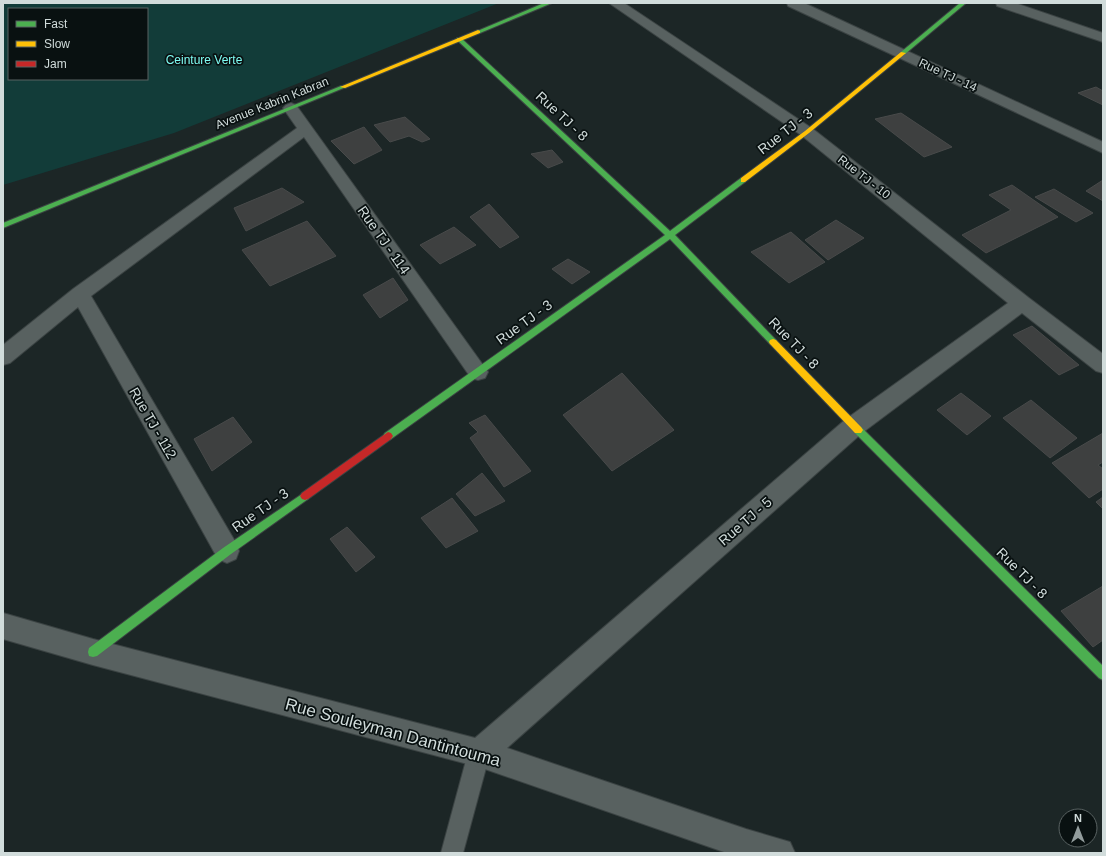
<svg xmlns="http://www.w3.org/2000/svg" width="1106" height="856" font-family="Arial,sans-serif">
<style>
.green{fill:#123c39;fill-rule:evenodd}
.building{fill:#3e4040;stroke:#484a4a}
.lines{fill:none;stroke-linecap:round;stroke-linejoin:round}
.lane-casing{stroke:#3b4343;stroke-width:2}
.street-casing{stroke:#3b4343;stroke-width:2}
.fast-casing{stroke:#3b4343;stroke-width:2}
.slow-casing{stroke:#3b4343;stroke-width:2}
.jam-casing{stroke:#3b4343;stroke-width:2}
.lane{fill:#586160;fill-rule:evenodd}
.street{fill:#586160;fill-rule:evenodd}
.fast{fill:#4caf50;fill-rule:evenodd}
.slow{fill:#ffc107;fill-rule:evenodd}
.jam{fill:#c62828;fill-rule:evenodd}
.labels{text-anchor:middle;stroke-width:3.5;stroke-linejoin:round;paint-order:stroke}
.far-park-label{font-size:12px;fill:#7efbf2;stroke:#091111}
.far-street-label{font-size:12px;fill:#d1dcdb;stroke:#091111}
.street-label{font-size:14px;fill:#d1dcdb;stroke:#091111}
.near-street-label{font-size:17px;fill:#d1dcdb;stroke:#091111}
</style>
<rect width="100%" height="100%" fill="#1c2626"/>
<!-- green -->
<path class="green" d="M3,3H499L174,133L3,185ZM9,9H147V79H9Z"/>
<!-- building -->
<g class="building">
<path d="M1096,87L1103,91V105L1078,93Z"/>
<path d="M901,113L952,147L924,157L875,119Z"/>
<path d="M405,117L430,139L422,142L409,136L390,142L374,125Z"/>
<path d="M364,127L382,150L354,164L331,141Z"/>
<path d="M552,150L563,162L548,168L531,154Z"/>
<path d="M1103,180V201L1086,191Z"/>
<path d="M1012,185L1058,217L986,253L962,235L1011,210L989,195Z"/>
<path d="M282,188L304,202L246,231L234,208Z"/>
<path d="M1054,189L1093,213L1076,222L1035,197Z"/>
<path d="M489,204L519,237L500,248L470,217Z"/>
<path d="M836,220L864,238L828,260L805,240Z"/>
<path d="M307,221L336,256L270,286L242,250Z"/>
<path d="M454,227L476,245L440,264L420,245Z"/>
<path d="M791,232L825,262L789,283L751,252Z"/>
<path d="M568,259L590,272L572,284L552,269Z"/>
<path d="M393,278L408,300L380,318L363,295Z"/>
<path d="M1032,326L1079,365L1059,375L1013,335Z"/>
<path d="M622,373L674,430L612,471L563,415Z"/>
<path d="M961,393L991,416L967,435L937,410Z"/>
<path d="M1031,400L1077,438L1050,458L1003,418Z"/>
<path d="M485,415L531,471L504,487L470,438L478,432L469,423Z"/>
<path d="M233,417L252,442L212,471L194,439Z"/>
<path d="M1103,433V462L1098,465L1103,469V489L1089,498L1052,463Z"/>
<path d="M482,473L505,501L475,516L456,494Z"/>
<path d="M1103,497V509L1096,502Z"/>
<path d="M452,498L478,531L446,548L421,518Z"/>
<path d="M347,527L375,557L356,572L330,539Z"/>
<path d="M1103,586V640L1093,647L1061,611Z"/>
</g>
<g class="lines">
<defs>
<path id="lane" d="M479,742L486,746L490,753L463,853H441L468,753L472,746Z"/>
<g id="street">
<path d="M609,3H624L813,129L1029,298L1103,354V373L1096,371L1022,313L862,433L507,748L746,829L790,842L795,853H727L479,767L93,665L3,639V613L93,639L475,738L846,419L1008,303L801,135Z"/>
<path d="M787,3H804L1103,142V153L788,6Z"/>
<path d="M996,3H1015L1103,33V42L997,6Z"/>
<path d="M291,103L296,105L488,372L485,378L478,380L471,378L304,137L91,296L236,543L239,551L236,559L227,563L218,559L78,307L10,363L3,365V345L73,289L297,128L283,108L286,105Z"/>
</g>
<g id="fast">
<path d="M544,3H552L480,33L475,32Z"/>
<path d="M960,3H966L905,54H901V52Z"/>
<path d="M457,38H461L670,231L741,178H745V182L675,235L776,340L777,342L776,344H770L670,239L391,439L388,440L385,439L383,436L385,433L665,235L457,40Z"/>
<path d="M341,86L346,87L3,228V223Z"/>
<path d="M858,426L861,427L1103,666V680L1099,678L855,433L853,430L855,427Z"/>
<path d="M305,492L308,493L310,496L308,499L231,554L97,656L93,657L89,656L88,652L89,648L223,548Z"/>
</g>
<g id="slow">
<path d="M478,30L480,31V33L345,88L340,87Z"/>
<path d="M901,52L906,53L809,133L745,182H741V178L805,131Z"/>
<path d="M773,339L776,340L861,427L863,430L861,433H855L770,344L769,342L770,340Z"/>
</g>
<path id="jam" d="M388,432L391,433L393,436L391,439L308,499L305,500L302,499L300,496L302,493Z"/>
</defs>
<!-- lane casing -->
<use href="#lane" class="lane-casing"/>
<!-- street casing -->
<use href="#street" class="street-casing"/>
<!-- fast casing -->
<use href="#fast" class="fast-casing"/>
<!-- slow casing -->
<use href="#slow" class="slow-casing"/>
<!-- jam casing -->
<use href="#jam" class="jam-casing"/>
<!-- lane -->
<use href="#lane" class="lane"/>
<!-- street -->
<use href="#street" class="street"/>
<!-- fast -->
<use href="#fast" class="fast"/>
<!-- slow -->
<use href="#slow" class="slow"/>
<!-- jam -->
<use href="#jam" class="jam"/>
</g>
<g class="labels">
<!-- far-park labels -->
<g class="far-park-label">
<text x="204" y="64">Ceinture Verte</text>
</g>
<!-- far-street labels -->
<g class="far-street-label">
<text transform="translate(948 75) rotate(25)" y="4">Rue TJ - 14</text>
<text transform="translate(272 103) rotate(-22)" y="4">Avenue Kabrin Kabran</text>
<text transform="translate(864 177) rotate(38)" y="4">Rue TJ - 10</text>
</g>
<!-- street labels -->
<g class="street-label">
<text transform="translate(562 116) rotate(43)" y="5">Rue TJ - 8</text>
<text transform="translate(785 131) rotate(-38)" y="5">Rue TJ - 3</text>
<text transform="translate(384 240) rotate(55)" y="5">Rue TJ - 114</text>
<text transform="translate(524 322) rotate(-36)" y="5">Rue TJ - 3</text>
<text transform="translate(794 343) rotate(46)" y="5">Rue TJ - 8</text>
<text transform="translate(153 423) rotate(60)" y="5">Rue TJ - 112</text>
<text transform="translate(260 510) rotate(-35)" y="5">Rue TJ - 3</text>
<text transform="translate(745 521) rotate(-41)" y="5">Rue TJ - 5</text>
<text transform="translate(1022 573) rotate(45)" y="5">Rue TJ - 8</text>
</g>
<!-- near-street labels -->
<g class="near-street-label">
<text transform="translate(393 732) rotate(15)" y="6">Rue Souleyman Dantintouma</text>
</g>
</g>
<!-- border -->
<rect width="1106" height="856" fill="none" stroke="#d1dcdb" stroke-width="8"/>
<!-- legend -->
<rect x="8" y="8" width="140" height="72" fill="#091111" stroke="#596262"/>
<rect x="16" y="21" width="20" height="6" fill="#4caf50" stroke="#596262"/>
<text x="44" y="28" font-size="12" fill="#d1dcdb">Fast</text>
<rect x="16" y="41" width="20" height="6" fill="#ffc107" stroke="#596262"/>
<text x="44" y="48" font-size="12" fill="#d1dcdb">Slow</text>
<rect x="16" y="61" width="20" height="6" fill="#c62828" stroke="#596262"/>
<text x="44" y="68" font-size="12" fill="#d1dcdb">Jam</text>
<!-- north arrow -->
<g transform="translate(1078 828)"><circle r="19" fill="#091111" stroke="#596262"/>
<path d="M0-3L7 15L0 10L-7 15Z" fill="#929c9c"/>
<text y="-6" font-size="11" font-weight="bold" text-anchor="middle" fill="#d1dcdb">N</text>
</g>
</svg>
